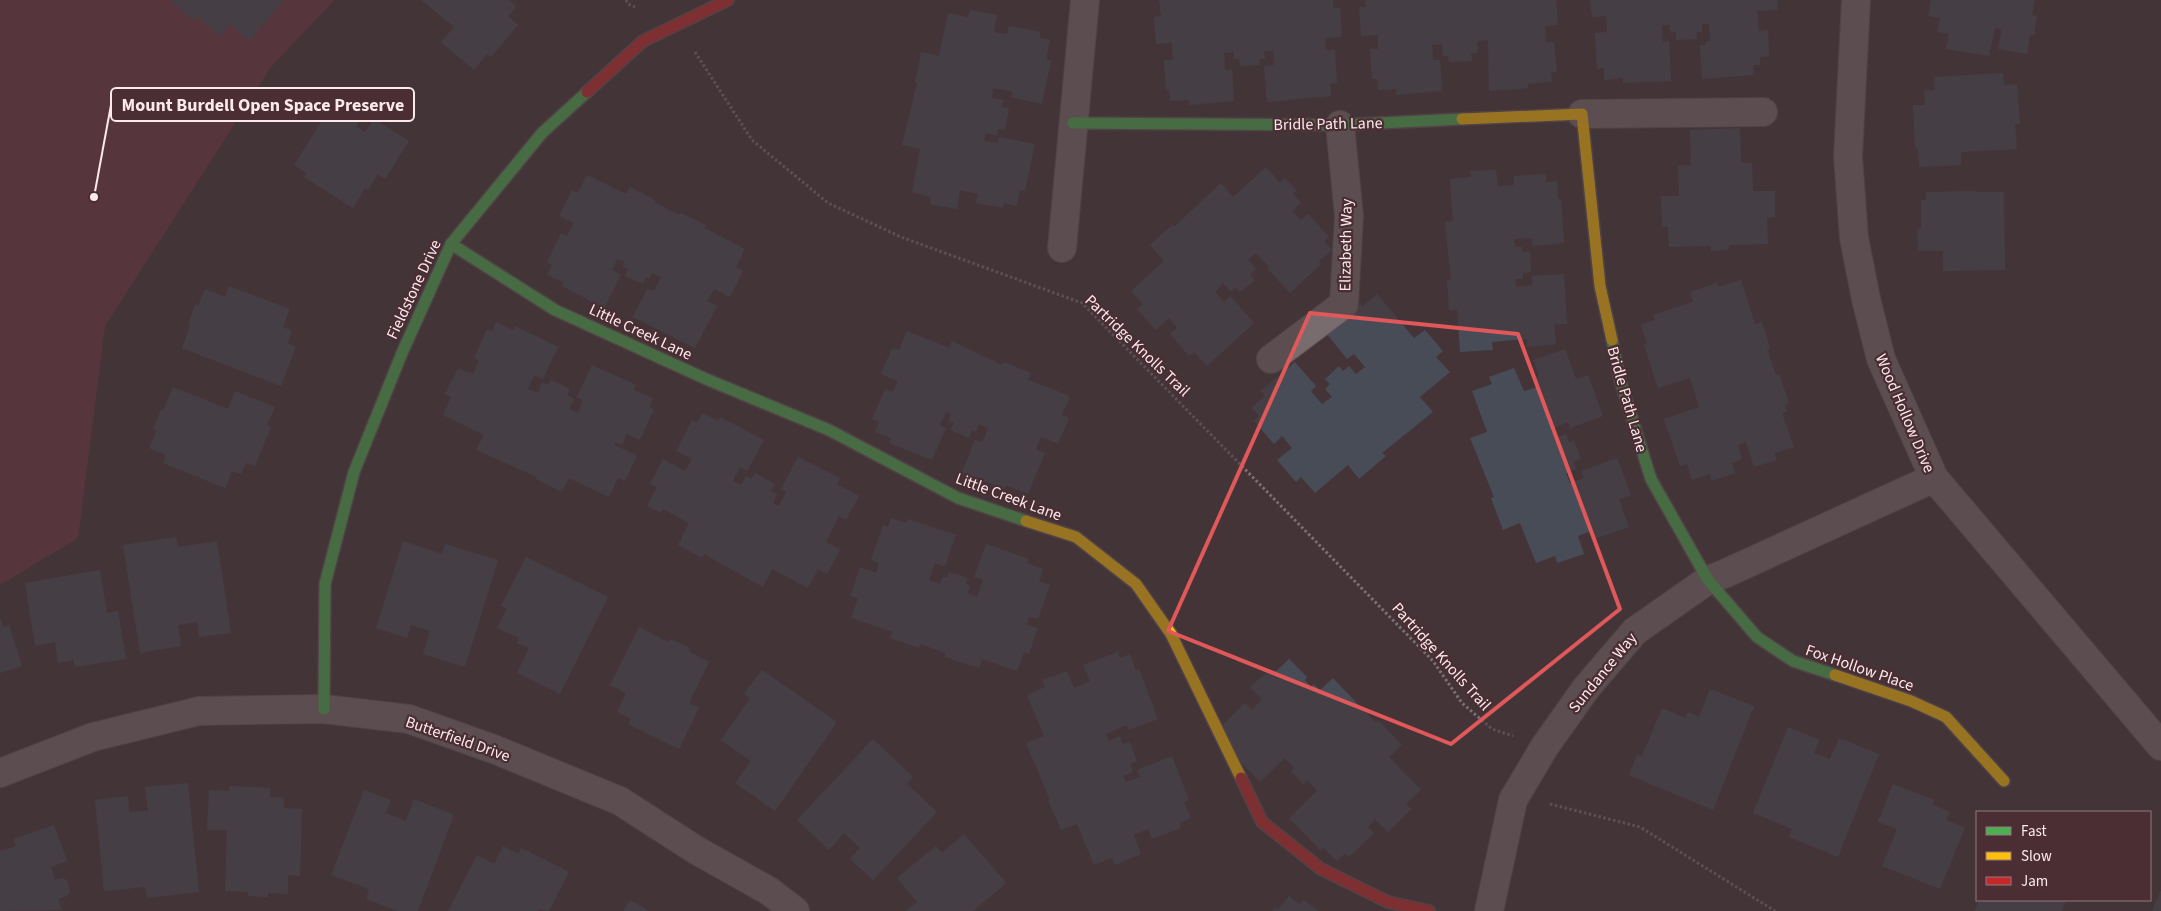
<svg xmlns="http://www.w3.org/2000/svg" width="2161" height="911" font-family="'Source Sans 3',sans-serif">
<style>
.green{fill:#6e3744}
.building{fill:#474c56}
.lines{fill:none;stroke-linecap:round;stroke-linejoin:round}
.street-casing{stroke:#605255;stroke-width:30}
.fast-casing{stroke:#605255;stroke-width:14}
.slow-casing{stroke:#605255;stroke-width:14}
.jam-casing{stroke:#605255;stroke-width:14}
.path{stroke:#7c7074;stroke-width:3;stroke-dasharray:2.5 2.5;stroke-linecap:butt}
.street{stroke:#796c6e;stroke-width:28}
.fast{stroke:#4caf50;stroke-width:11}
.slow{stroke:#ffc107;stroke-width:11}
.jam{stroke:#c62828;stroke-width:11}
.marked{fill:none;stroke:#e05859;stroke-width:4;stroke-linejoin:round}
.labels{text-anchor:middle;stroke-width:4.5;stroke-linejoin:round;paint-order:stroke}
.street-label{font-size:16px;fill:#fce9ec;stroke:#4a2e34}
.leader{fill:none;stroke:#fce9ec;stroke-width:2}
.callout-dot{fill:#fce9ec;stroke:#4a2e34;stroke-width:2}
.callout{fill:#4a2e34;stroke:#fce9ec;stroke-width:2}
.callout-label{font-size:18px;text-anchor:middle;font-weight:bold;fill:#fce9ec}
</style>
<rect width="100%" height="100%" fill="#443438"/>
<!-- green -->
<path class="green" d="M0,0H334L271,67L105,326L78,538L0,585Z"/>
<!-- building -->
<g class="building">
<path d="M170,0H281L283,2L249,41L230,24L220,36L198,17L194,21Z"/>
<path d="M421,0H509L516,7L508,17L518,25L491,57L487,54L474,70L441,42L454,27Z"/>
<path d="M1159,0H1333V8H1340L1342,37L1325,38L1326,50H1335L1337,83L1330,84L1331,96L1267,102L1264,66L1274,65L1273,51H1264L1265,59H1259L1260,65L1240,66L1239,59H1234V52L1224,53L1225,70H1232L1234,101L1189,105V100L1170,101L1169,90H1166L1164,60H1173L1172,43L1156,44L1154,17L1161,16Z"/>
<path d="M1365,0H1556L1558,25L1545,26L1546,42H1554L1557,72H1551L1552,82L1528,84V88L1489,91L1488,40L1477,41L1478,53H1471L1472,61L1449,62L1448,56H1443L1442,44L1432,45L1433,60H1440L1442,91L1396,95V89L1378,90L1377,79H1372L1370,49H1378V35L1361,36L1359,7H1366Z"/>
<path d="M1590,0H1777L1778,10L1757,11L1759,31L1768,30L1769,56L1760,57V65H1753L1754,75L1702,79L1700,45H1706L1705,42L1710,41L1709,24H1702V32H1696L1697,39L1676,40V32L1670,33V25H1662L1663,42L1669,41L1671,81L1623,83V78L1604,80V68L1597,69L1595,33L1607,32L1606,16L1592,17Z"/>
<path d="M1931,0H2035L2032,15L2037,16L2034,35H2030L2027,54L1998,49L2002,29L1995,28L1989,56L1946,49L1949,34L1937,32L1940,18L1928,16Z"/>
<path d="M970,10L997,15L994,32L1007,34L1009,26L1040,32V38L1050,40L1046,59L1051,61L1042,104L1011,97L1013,92L993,88L992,98L1004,100L1002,107L1009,108L1005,130L998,129L997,136L986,133L984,141L998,143L999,137L1035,144L1025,191L1020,190L1017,206L1004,203L1003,208L976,203L978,194L960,190L957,209L930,204L931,197L912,192L920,149L902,145L917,83H915L921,52L939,56L948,13L968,17Z"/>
<path d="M2003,73L2004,85L2017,84L2020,124H2015L2017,149L1961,152V165L1919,167L1918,148L1915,149L1913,105H1925L1924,91L1935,90L1934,77Z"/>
<path d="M348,111L357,116L358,123L356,127L365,132L374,119L409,141L385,179L378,174L368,190L365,188L353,208L304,177L307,173L294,165L326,114L336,121L341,113Z"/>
<path d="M1740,128L1741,163H1752L1753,191H1775V217L1767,218L1768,244L1729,245L1728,250L1711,251V246L1669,247L1668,227H1662L1661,196H1679L1678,165H1691L1690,130Z"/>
<path d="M1266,167L1280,183L1285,178L1297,191L1293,193L1301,203L1292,211L1301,220L1308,214L1329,237L1324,241L1332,250L1319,261L1320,265L1290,293L1267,268L1269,267L1256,253L1248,260L1256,269L1250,275L1255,280L1240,292L1235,287L1231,292L1223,283L1215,292L1224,302L1230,296L1254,323L1207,366L1194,352L1189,356L1170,334L1177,328L1169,318L1156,330L1137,309L1143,304L1131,291L1164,261L1150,245L1172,225L1174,227L1221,183L1233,197Z"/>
<path d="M1496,170L1498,186L1514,185V176L1546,174V182L1557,181L1558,199H1561L1564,243L1532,246V238L1514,239L1515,247H1522L1523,252H1530L1531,272L1523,273V279H1515L1516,287L1533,285L1532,276L1564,274L1567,324H1554L1556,344L1527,347V339L1492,342L1493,350L1460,352L1457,310H1449L1447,280H1451L1445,222L1453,221L1450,179L1471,177L1470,171Z"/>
<path d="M587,175L626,194L630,187L655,200L654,202L679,215L681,213L706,225L704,228L745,249L736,267L743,271L730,297L714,289L707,301L717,306L695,348L633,317L647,289L654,291L661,277L652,273L649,279L646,277L643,284L625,276L628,269L622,267L625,262L617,259L612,270L621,275L604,308L562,286L563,282L547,275L552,265L547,262L561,233L567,236L574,223L559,216L572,190L578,193Z"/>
<path d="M1975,191V192H2004L2005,270L1943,271V251H1918L1917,228L1921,229V200H1926V192Z"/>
<path d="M1741,280L1755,324L1762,322L1770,348L1767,349L1776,375L1779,374L1789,403L1785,404L1787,411L1782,413L1794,447L1774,453L1777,460L1754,467L1746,442L1738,445L1742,459L1732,463L1735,473L1711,481L1710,474L1692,480L1687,464L1680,466L1664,419L1699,407L1690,378L1658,388L1644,345L1647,344L1641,325L1655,320L1653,315L1693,302L1690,292L1717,283L1718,287Z"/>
<path d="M229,286L290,309L283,327L292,331L288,343L296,347L281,386L182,348L190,325L188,324L195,304L198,306L205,289L225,297Z"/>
<path d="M1377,294L1414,338L1425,330L1443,351L1436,357L1450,372L1420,397L1433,412L1382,453L1386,456L1359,479L1348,465L1315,493L1301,477L1296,482L1277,460L1292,448L1282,436L1274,444L1254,421L1259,416L1252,408L1265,395L1261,391L1295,362L1316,386L1311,391L1322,404L1332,397L1325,389L1330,384L1325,379L1339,366L1343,371L1349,366L1356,374L1365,367L1354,354L1347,359L1326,333L1360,304L1362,307Z"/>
<path d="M496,322L513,330L515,326L558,347L543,379L534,375L528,389L538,393L542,382L548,385L551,380L570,389L567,395L574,399L569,409L578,413L583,400L577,397L592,365L636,385L634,390L653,398L649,408L654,409L640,440L627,434L622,445L615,442L614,445L637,455L625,481L618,478L609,497L569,478L562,492L536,479L537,477L476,450L484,435L443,415L451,397L445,394L458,368L473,374L479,361L474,358L487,329L492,331Z"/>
<path d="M907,331L949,348L952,341L1002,365L1004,362L1031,373L1028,380L1070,396L1062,415L1069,418L1058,444L1041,437L1036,449L1045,453L1028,494L1006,485L1004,489L962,472L975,440L982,442L988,428L979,424L976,432L972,430L969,438L951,430L954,423L948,421L951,414L946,412L940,425L946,428L932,460L889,443L891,438L875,432L879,422L872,419L885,389L893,392L898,381L881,374L892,348L899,350Z"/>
<path d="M1565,349L1576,379L1588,375L1603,416L1570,428L1568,422L1551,429L1555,439L1566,434L1569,442L1574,440L1581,459L1573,462L1576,469L1566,473L1570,483L1584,478L1581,471L1617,458L1631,495L1619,499L1629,527L1594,539L1591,531L1578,536L1584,554L1557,563L1555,556L1536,563L1520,523L1503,530L1491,498L1494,497L1470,438L1487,432L1472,391L1492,384L1489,377L1514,368L1524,391L1538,387L1535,378L1539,376L1533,360Z"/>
<path d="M173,387L228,409L235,391L275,407L267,425L271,427L255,466L246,463L241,474L232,471L225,488L163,463L166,455L149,448L157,430L153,429L161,410L163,411Z"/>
<path d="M703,413L718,421L720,417L764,440L747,471L740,467L733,481L741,485L746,476L751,479L755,473L775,484L771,491L777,494L773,503L779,506L786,492L781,489L798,457L840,478L837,484L859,496L846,520L839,516L826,542L840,550L827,574L818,569L808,588L772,569L763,587L704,554L702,558L678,545L689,523L663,509L661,513L647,506L657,487L650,484L663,459L685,471L692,459L676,451L692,420L697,423Z"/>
<path d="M891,518L906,523L908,519L956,535L945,566L935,563L929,580L940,584L943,577L947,578L949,572L968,578L966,584L970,586L967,593L977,597L983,580L974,577L986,544L1029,559L1027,563L1043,569L1039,581L1050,585L1038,619L1029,617L1027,625L1038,628L1029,654L1024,652L1017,671L982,659L979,668L945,657L946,653L920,644L919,648L890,638L893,632L851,618L858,598L850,596L860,567L876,573L879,563L871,560L883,525L888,527Z"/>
<path d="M176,537L178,547L217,541L231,633L199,637L197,622L178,625L181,646L140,653L123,545Z"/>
<path d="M403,541L442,554L445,544L498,560L465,667L423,654L430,631L411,625L407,638L376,628Z"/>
<path d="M526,557L608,597L560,694L517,673L529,648L517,643L519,638L497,628L507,608L501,606Z"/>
<path d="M100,570L107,613L118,611L126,659L75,667L73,660L58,663L55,642L35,646L25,583Z"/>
<path d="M0,618L4,627L9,625L22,666L0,673Z"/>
<path d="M639,627L668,642L670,639L690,648L688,651L709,662L689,703L699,708L679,749L628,724L631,719L617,712L626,693L610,685Z"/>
<path d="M1118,652L1120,658L1130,654L1136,670L1139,669L1158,719L1128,730L1127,725L1106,734L1109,741L1120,736L1123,744L1130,742L1137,761L1130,764L1133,772L1123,776L1126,782L1140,777L1137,770L1172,756L1189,800L1184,802L1191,818L1179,823L1181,828L1152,839L1148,829L1134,835L1141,854L1115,865L1112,858L1094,865L1077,824L1061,830L1048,800H1050L1026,743L1044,736L1027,695L1045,687L1042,680L1067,671L1074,688L1090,681L1083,665Z"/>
<path d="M1289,659L1307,677L1305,680L1311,687L1314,684L1320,690L1333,678L1376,723L1378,720L1402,745L1389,757L1421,790L1406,804L1411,809L1388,832L1375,819L1368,827L1374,833L1349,857L1345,853L1337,861L1323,847L1320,850L1289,818L1317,791L1307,780L1303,784L1291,771L1294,768L1285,758L1260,782L1230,751L1223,725L1245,703L1252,710L1262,699L1250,687L1269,670L1273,674Z"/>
<path d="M762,670L837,722L775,811L735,783L751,761L721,740L750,698L744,694Z"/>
<path d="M1710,689L1754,706L1713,810L1629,775L1637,755L1642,756L1662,708L1685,718L1688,712L1699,717Z"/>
<path d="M1788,727L1820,740L1814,753L1830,759L1839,738L1879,754L1838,857L1789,837L1792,829L1753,813Z"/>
<path d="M873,739L913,777L907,784L937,812L873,880L850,859L860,848L844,833L829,850L797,820Z"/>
<path d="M188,783L199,892L147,898L145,887L104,891L95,800L128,796L129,812L148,811L145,787Z"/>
<path d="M1893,784L1934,800L1932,804L1950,812L1946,820L1965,828L1940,889L1882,866L1897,829L1878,822Z"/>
<path d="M229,786L270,788V797L284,798V808L302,809L300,876L288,875V894L268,893V897L248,896V892L225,891L227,830H207L209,790L229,791Z"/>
<path d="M364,790L391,800L386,813L406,821L414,799L454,815L418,911H398L366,899L369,889L331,875Z"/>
<path d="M54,825L67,861L51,867L55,880L62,878L67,880L70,891L67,896L58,899L62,910L0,911V851L16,846L13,839Z"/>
<path d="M964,834L1006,883L973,911H906L917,902L897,878L936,846L942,853Z"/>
<path d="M503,846L518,854L521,848L569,872L549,911L538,909L537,911H448L477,855L494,864Z"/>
<path d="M2161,890V911H2152Z"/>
<path d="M1289,896L1300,905L1303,900L1318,911H1272L1275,908L1278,910Z"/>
<path d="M630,900L649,911H623Z"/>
<path d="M1979,900H2066L2062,911H1975Z"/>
</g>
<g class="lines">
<defs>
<g id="street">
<path d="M1856,0L1848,156L1854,238L1866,299L1881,359L1934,478L2161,746"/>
<path d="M1582,114L1763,112"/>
<path d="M1062,248L1085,0"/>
<path d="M1271,359L1344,304L1349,216L1340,125"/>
<path d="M0,773L93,737L199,711L324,709L409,719L496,750L620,801L696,850L769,891L795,911"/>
<path d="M1489,911L1513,800L1545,746L1587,687L1635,631L1708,580L1724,574L1934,478"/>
</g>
<g id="fast">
<path d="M1073,123L1340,125L1462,119"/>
<path d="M451,244L555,310L706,379L829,430L958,498L1026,521"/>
<path d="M1612,340L1620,380L1651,479L1708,580L1757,637L1793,661L1835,675"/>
<path d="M324,709L325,584L354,472L402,353L451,244L542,133L587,92"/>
</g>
<g id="slow">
<path d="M1462,119L1582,114L1600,286L1612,340"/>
<path d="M1026,521L1076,537L1136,584L1171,634L1241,778"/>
<path d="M1835,675L1911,701L1946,717L2004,781"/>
</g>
<g id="jam">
<path d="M587,92L643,41L728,0"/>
<path d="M1241,778L1262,822L1321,869L1388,902L1429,911"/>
</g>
</defs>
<!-- street casing -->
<use href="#street" class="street-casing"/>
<!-- fast casing -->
<use href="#fast" class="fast-casing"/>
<!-- slow casing -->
<use href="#slow" class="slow-casing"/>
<!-- jam casing -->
<use href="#jam" class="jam-casing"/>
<!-- path -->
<g class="path">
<path d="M626,0L628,4L635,7"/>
<path d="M695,52L752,140L828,203L901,237L1082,303L1433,661L1462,703L1492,729L1513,736"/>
<path d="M1550,804L1640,827L1775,911"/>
</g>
<!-- street -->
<use href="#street" class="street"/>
<!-- fast -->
<use href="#fast" class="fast"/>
<!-- slow -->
<use href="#slow" class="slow"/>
<!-- jam -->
<use href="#jam" class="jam"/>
</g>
<!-- marked area -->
<path d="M0 0H2161V911H0ZM1310,313L1518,334L1620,609L1451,744L1168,631Z" fill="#443438" fill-opacity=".55" fill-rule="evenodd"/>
<path class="marked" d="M1310,313L1518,334L1620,609L1451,744L1168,631Z"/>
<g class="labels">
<!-- street labels -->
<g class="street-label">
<text transform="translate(1328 123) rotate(-1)" y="6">Bridle Path Lane</text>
<text transform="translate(1345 245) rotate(-89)" y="6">Elizabeth Way</text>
<text transform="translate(413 289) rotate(-65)" y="6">Fieldstone Drive</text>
<text transform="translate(641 331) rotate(25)" y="6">Little Creek Lane</text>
<text transform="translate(1138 345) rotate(44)" y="6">Partridge Knolls Trail</text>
<text transform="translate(1628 399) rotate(74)" y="6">Bridle Path Lane</text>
<text transform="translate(1906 413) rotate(67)" y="6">Wood Hollow Drive</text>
<text transform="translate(1009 496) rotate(20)" y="6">Little Creek Lane</text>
<text transform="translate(1442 656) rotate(48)" y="6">Partridge Knolls Trail</text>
<text transform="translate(1860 667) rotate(19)" y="6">Fox Hollow Place</text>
<text transform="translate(1602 672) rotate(-51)" y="6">Sundance Way</text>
<text transform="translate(458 738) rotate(19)" y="6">Butterfield Drive</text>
</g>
</g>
<!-- callouts -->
<path class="leader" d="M94 197L111 105"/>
<circle class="callout-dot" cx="94" cy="197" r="5"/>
<rect class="callout" x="111" y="88" width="303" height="33" rx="5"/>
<g class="callout-label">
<text x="263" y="111">Mount Burdell Open Space Preserve</text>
</g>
<!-- legend -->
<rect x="1976" y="811" width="175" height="90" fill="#4a2e34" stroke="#91797e"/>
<rect x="1986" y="827" width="25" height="8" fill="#4caf50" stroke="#91797e"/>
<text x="2021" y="836" font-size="15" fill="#fce9ec">Fast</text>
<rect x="1986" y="852" width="25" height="8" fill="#ffc107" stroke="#91797e"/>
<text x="2021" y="861" font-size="15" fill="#fce9ec">Slow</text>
<rect x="1986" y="877" width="25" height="8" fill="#c62828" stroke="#91797e"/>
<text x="2021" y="886" font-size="15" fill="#fce9ec">Jam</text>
</svg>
